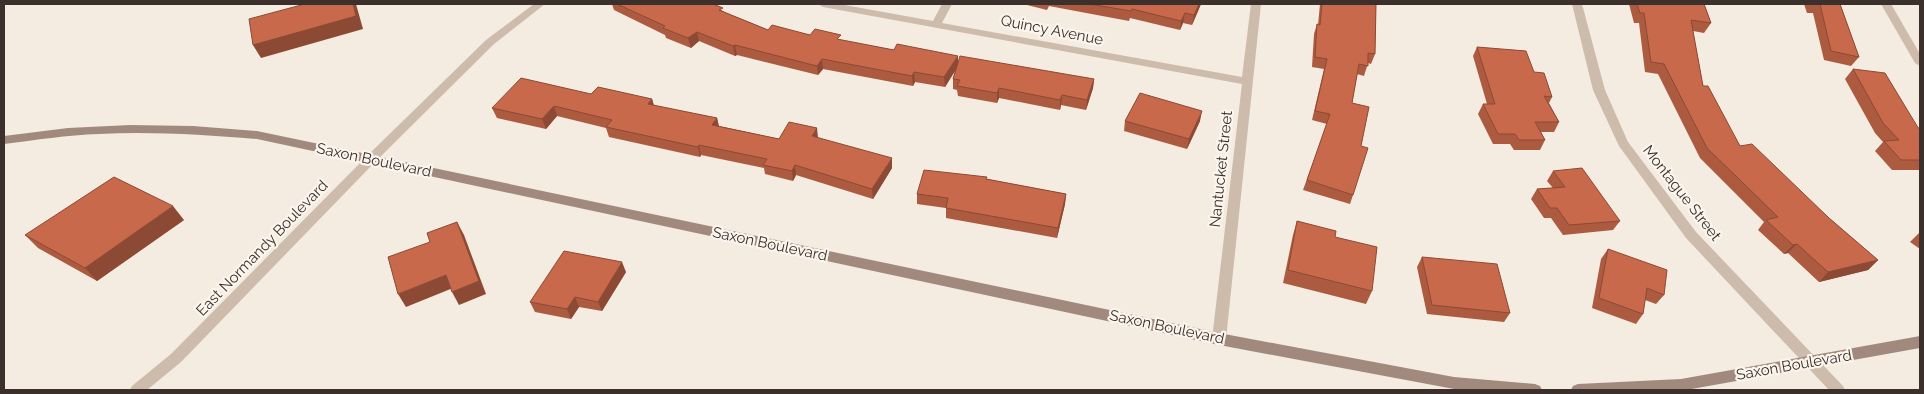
<svg xmlns="http://www.w3.org/2000/svg" width="1924" height="394" font-family="Raleway,sans-serif">
<style>
.lines{fill:none;stroke-linecap:round;stroke-linejoin:round}
.minor{fill:#cdbbac;fill-rule:evenodd}
.tertiary{fill:#cdbbac;fill-rule:evenodd}
.secondary{fill:#a18a7d;fill-rule:evenodd}
.wall{fill:#ac5a40}
.shaded-wall{fill:#8c4a34}
.building{fill:#c8694b;stroke:#8c4a34}
.labels{text-anchor:middle;stroke-width:4.5;stroke-linejoin:round;paint-order:stroke}
.street-label{font-size:15px;fill:#3b302b;stroke:#fbf5ee}
</style>
<rect width="100%" height="100%" fill="#f4ebe1"/>
<g class="lines">
<!-- minor -->
<g class="minor">
<path d="M818,4H839L933,21L942,4H952L942,23L1242,77L1251,4H1261L1226,339L1224,343L1219,345L1214,343L1212,339L1242,84L823,7Z"/>
<path d="M1572,4H1582L1605,90L1628,142L1696,232L1843,386L1845,390H1829L1686,238L1619,146L1593,90Z"/>
<path d="M1881,4H1891L1920,54V66L1915,63Z"/>
</g>
<!-- tertiary -->
<path class="tertiary" d="M534,4H545L494,44L375,162L181,362L147,390H130L132,386L171,354L367,156L486,40Z"/>
<!-- secondary -->
<g class="secondary">
<path d="M130,125L193,126L257,131L1219,333L1454,377L1535,384L1540,386L1542,390L1454,389L1219,345L257,139C205,135 152,131 99,134C67,135 36,140 4,144V136L68,128Z"/>
<path d="M1920,336V348L1686,390H1571L1573,386L1578,384L1681,379Z"/>
</g>
</g>
<!-- wall -->
<g class="wall">
<path d="M612,4H713L724,12L768,30L810,35L894,50L958,56V61L1094,79L1093,88L1086,110L1061,105L1060,110L999,98L997,103L958,96L957,90L953,89V79L955,71L945,87L915,82L913,86L823,69L818,75L737,55L735,56L699,41L691,48L666,38L665,35L614,10Z"/>
<path d="M1027,4H1201L1192,25L1183,23L1180,30L1130,18L1129,21L1049,6L1047,10L1027,5Z"/>
<path d="M1320,4H1376L1375,54L1371,64L1368,63L1364,76L1357,74L1352,103L1361,146L1353,195L1350,204L1303,190L1327,124L1312,120L1324,69L1312,67L1314,34L1317,24L1318,25Z"/>
<path d="M1629,4H1704L1711,23L1704,33L1693,31L1703,86L1740,146L1829,218L1878,260L1868,270L1819,282L1788,253L1784,254L1758,230L1764,222L1700,158L1658,74L1645,72L1639,23H1634Z"/>
<path d="M1804,4H1840L1859,57L1851,66L1824,60L1813,13H1807Z"/>
<path d="M1477,47L1534,72L1552,97L1549,103L1559,122L1554,132H1541L1545,140L1540,150H1514L1510,144H1493L1478,114L1483,104H1487L1473,56Z"/>
<path d="M1853,69L1920,130V170H1892L1875,151L1883,142L1875,133L1845,79Z"/>
<path d="M591,94L652,99L654,106L717,118L719,126L779,139L818,138L892,168L873,199L796,175L793,181L765,174L764,168L701,155L700,157L609,137L606,128L557,116L546,129L497,118L492,108Z"/>
<path d="M1125,121H1200L1187,149L1124,131Z"/>
<path d="M1553,171L1620,221L1613,230L1563,235L1551,218H1544L1531,199L1537,189L1553,188L1547,181Z"/>
<path d="M987,179L1066,194L1065,204L1057,238L946,218V208L917,204V194Z"/>
<path d="M184,220L97,281L38,248L25,235Z"/>
<path d="M1297,221L1372,291L1366,304L1283,283L1293,235Z"/>
<path d="M1920,232V249L1910,242Z"/>
<path d="M1608,249L1664,295L1656,304L1645,300L1643,314L1636,324L1592,308L1601,259Z"/>
<path d="M1422,257L1510,313L1504,322L1427,314L1417,267Z"/>
<path d="M626,272L602,311L579,307L571,319L535,312L530,302Z"/>
</g>
<!-- shaded-wall -->
<g class="shaded-wall">
<path d="M353,4H356L363,29L261,58L253,45Z"/>
<path d="M1199,4H1201L1192,25L1194,15Z"/>
<path d="M1185,13L1183,23L1180,30L1181,21Z"/>
<path d="M697,32L699,41L691,48L688,38Z"/>
<path d="M735,45L737,55L735,56L733,46Z"/>
<path d="M958,56V66L945,87L944,77Z"/>
<path d="M822,59L823,69L818,75L817,66Z"/>
<path d="M914,72L915,82L913,86L912,76Z"/>
<path d="M1094,79L1093,88L1086,110L1087,100Z"/>
<path d="M999,88V98L997,103V93Z"/>
<path d="M1062,95L1061,105L1060,110V100Z"/>
<path d="M652,99L655,109L648,104Z"/>
<path d="M554,106L557,116L546,129L542,119Z"/>
<path d="M1202,111L1200,121L1187,149L1189,139Z"/>
<path d="M717,118L719,128L712,125Z"/>
<path d="M817,128L818,138L812,136Z"/>
<path d="M699,145L701,155L700,157L698,147Z"/>
<path d="M892,158V168L873,199L872,189Z"/>
<path d="M795,165L796,175L793,181L792,171Z"/>
<path d="M1066,194L1065,204L1057,238L1058,228Z"/>
<path d="M173,206L184,220L97,281L85,268Z"/>
<path d="M457,222L464,235L486,294L459,305L452,292Z"/>
<path d="M1797,244L1788,253L1784,254L1793,245Z"/>
<path d="M1878,260L1868,270L1819,282L1828,272Z"/>
<path d="M622,262L626,272L602,311L598,302Z"/>
<path d="M446,275L453,288L406,307L398,294Z"/>
<path d="M575,297L579,307L571,319L567,309Z"/>
</g>
<!-- building -->
<g class="building">
<path d="M305,4H353L356,16L253,45L249,19Z"/>
<path d="M617,4H713L723,8L719,10L768,30L772,25L810,35L815,29L841,35L837,39L894,50L897,44L958,56L944,77L914,72L912,76L822,59L817,66L735,45L733,46L697,32L688,38L663,28L665,26Z"/>
<path d="M1089,4H1199L1194,15L1185,13L1181,21L1132,9L1131,11Z"/>
<path d="M1322,4H1376L1375,54L1368,53V66L1359,64L1352,103L1369,107L1361,146L1368,148L1353,195L1307,180L1330,114L1315,111L1327,59L1315,57L1317,24L1320,25Z"/>
<path d="M1637,4H1704L1711,23L1691,20L1703,86H1708L1740,146L1752,144L1829,218L1878,260L1828,272L1797,244L1793,245L1766,220L1778,217L1707,148L1664,64L1651,62L1644,13H1640Z"/>
<path d="M1820,4H1840L1859,57L1831,51Z"/>
<path d="M1477,47L1526,51L1534,72L1544,73L1552,97L1544,96L1559,122H1535L1545,140H1519L1515,134H1498L1483,104H1495Z"/>
<path d="M960,56L1094,79L1087,100L1062,95L1060,100L999,88L997,93L957,86L960,80L953,79Z"/>
<path d="M1853,69L1885,73L1917,126L1920,130V160H1901L1884,141L1899,140L1883,123Z"/>
<path d="M521,78L591,94L598,87L652,99L648,104L717,118L712,125L779,139L789,122L817,128L812,136L892,158L872,189L795,165L792,171L763,165L767,159L699,145L698,147L606,127L612,120L554,106L542,119L492,108Z"/>
<path d="M1140,93L1202,111L1189,139L1125,121Z"/>
<path d="M1582,168L1620,221L1569,225L1557,208H1550L1537,189L1565,187L1553,171Z"/>
<path d="M924,170L987,177L986,179L1066,194L1058,228L946,208L948,198L917,194Z"/>
<path d="M114,177L173,206L85,268L25,235Z"/>
<path d="M1297,221L1336,231L1335,237L1377,247L1372,291L1288,270Z"/>
<path d="M457,222L479,281L452,292L446,275L398,294L388,257L430,242L427,233Z"/>
<path d="M1608,249L1667,270L1664,295L1647,288L1643,314L1599,298Z"/>
<path d="M564,251L622,262L598,302L575,297L567,309L530,302Z"/>
<path d="M1422,257L1497,264L1510,313L1432,305Z"/>
</g>
<g class="labels">
<!-- street labels -->
<g class="street-label">
<text transform="translate(1052 30) rotate(11)" y="5">Quincy Avenue</text>
<text transform="translate(374 160) rotate(12)" y="5">Saxon Boulevard</text>
<text transform="translate(1221 169) rotate(-84)" y="5">Nantucket Street</text>
<text transform="translate(1682 193) rotate(52)" y="5">Montague Street</text>
<text transform="translate(770 244) rotate(12)" y="5">Saxon Boulevard</text>
<text transform="translate(262 248) rotate(-46)" y="5">East Normandy Boulevard</text>
<text transform="translate(1167 327) rotate(12)" y="5">Saxon Boulevard</text>
<text transform="translate(1794 365) rotate(-10)" y="5">Saxon Boulevard</text>
</g>
</g>
<!-- border -->
<rect width="1924" height="394" fill="none" stroke="#3b302b" stroke-width="10"/>
</svg>
